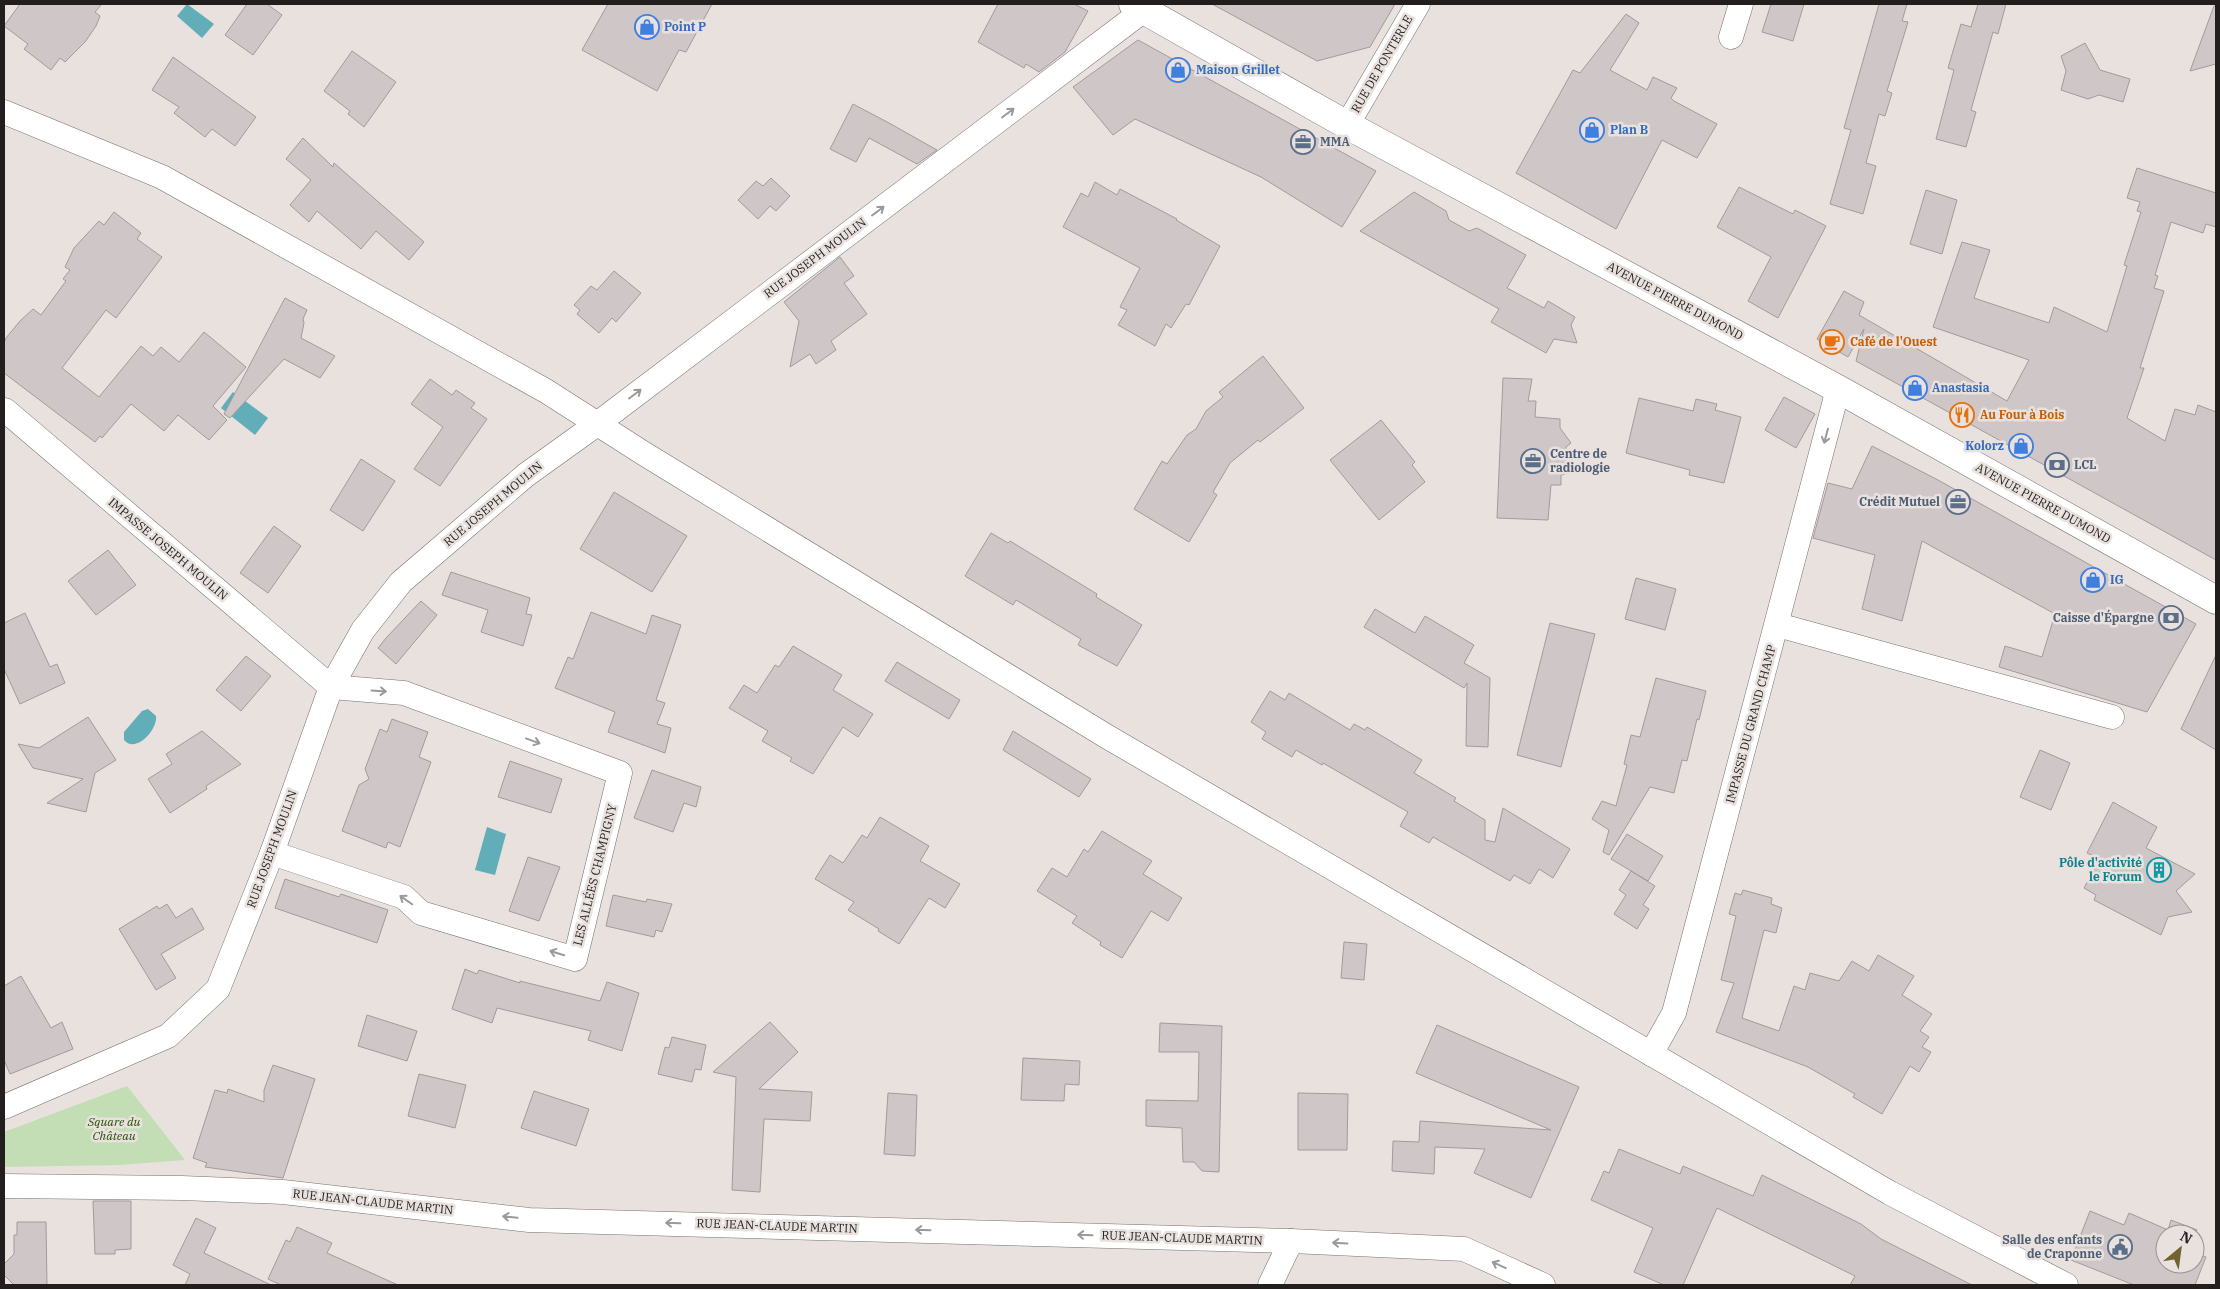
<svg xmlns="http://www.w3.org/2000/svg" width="2220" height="1289" font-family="'IBM Plex Serif',serif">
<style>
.green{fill:#c3deb5}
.water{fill:#62aeb8}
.building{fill:#cfc7c7;stroke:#a39b9b}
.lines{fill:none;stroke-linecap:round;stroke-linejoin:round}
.street-casing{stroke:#77716e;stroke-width:25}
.secondary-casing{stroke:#77716e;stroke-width:29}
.street{stroke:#fff;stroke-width:24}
.secondary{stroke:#fff;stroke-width:28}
.oneway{stroke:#9b9a99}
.labels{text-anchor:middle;stroke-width:5;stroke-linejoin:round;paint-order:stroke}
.shop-label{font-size:12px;font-weight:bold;fill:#366cbe;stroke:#e8e1de;text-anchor:start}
.street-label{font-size:12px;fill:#211e1d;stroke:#e8e1de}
.service-label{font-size:12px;font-weight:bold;fill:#4e5e75;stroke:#e8e1de;text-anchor:start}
.food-label{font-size:12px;font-weight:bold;fill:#c56008;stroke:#e8e1de;text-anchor:start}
.culture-label{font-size:12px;font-weight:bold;fill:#0d838f;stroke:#e8e1de;text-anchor:end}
.park-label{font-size:12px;font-style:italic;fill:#284f05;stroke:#e8e1de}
</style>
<rect width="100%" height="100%" fill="#e8e1de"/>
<!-- green -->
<path class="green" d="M127,1086L185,1160L120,1165L4,1167V1132Z"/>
<!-- water -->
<g class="water">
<path d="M187,4L214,24L202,38L177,16Z"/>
<path d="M233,392L268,418L255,435L221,408Z"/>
<path d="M148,709L156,716C158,729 136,754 124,740V732L142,711Z"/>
<path d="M487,827L506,834L495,875L475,870Z"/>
</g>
<!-- building -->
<g class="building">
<path d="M20,4H102L95,12L100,16L96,26L85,42L65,62L60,58L51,70L24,49L28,44L4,26Z"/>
<path d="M247,4H267L282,15L253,55L225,35Z"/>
<path d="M608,4H712L686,52L679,50L657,91L582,50Z"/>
<path d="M998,4H1074L1088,11L1065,52L1039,72L1026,64L1024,68L978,42Z"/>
<path d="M1212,4H1395L1370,47L1317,61Z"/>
<path d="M1771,4H1804L1793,41L1762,32Z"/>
<path d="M1879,4H1907L1902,21L1908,22L1887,91L1892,93L1885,116L1879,114L1866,163L1876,166L1863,214L1830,204L1851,130L1844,128Z"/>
<path d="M1978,4H2006L1998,34L1993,32L1971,110L1976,112L1966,147L1936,139L1954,70L1948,68L1961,24L1971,27Z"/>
<path d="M2214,6H2216V64L2190,71Z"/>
<path d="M1626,14L1639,23L1610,70L1647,90L1653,77L1677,88L1671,98L1674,101L1717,124L1697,158L1662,140L1616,229L1516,173L1573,70L1580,73Z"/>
<path d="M1138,40L1376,171L1342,227L1261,177L1135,119L1113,135L1073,87Z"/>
<path d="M2085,43L2100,70L2130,79L2123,102L2099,95L2088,99L2061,90L2066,71L2061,56Z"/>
<path d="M352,51L396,82L364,127L348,114L350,111L324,91Z"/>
<path d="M173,57L256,117L235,146L212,129L205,137L174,113L179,107L152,90Z"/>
<path d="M853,104L889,123L937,150L917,164L869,138L856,162L830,149Z"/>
<path d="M303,138L333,167L334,163L424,242L409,260L376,231L361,249L317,211L309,222L290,205L311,180L286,159Z"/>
<path d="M2137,168L2216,193V227L2206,224L2203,233L2171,222L2155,275L2158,276L2154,288L2164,291L2140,368H2144L2127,418L2165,441L2175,409L2195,415L2198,405L2216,412V560L1856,361L1864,329L1848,357L1817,339L1844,291L1864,302L1859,315L2007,401L2029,360L1933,327L1962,242L1990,250L1974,298L2049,323L2054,307L2107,332L2127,266L2124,265L2141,212L2137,211L2140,202L2127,198Z"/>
<path d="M771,178L790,196L776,211L770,206L758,219L738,200L756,181L763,186Z"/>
<path d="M1095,182L1117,195L1120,189L1177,219L1176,220L1220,246L1189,305L1186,304L1171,328L1166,324L1155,346L1118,325L1127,310L1120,307L1140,268L1063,227L1081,193L1088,197Z"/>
<path d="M1739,187L1793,214L1795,210L1826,226L1778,318L1748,301L1771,257L1717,227Z"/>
<path d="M1926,190L1957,200L1942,254L1910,244Z"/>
<path d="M1414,192L1446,211L1449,220L1469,231L1477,228L1526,255L1507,288L1544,308L1548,301L1575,317L1571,325L1577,343L1554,339L1546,353L1491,322L1499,309L1360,231Z"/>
<path d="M114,212L141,233L137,239L162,257L116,318L106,310L62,368L99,397L141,346L153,356L161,347L179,362L204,332L246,367L213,406L227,420L209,440L178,415L164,431L131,404L102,438L100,436L95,442L4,373V343L6,338L20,321L33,309L41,315L66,281L63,279L70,270L65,267L74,248L99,221L104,225Z"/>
<path d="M840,257L854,276L844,283L867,314L831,341L836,350L816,364L810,354L790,367L799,321L784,302Z"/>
<path d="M614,271L641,293L616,322L612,318L599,333L577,314L580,310L574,305L591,286L597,290Z"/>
<path d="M285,298L307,310L303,319L304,323L301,338L335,356L320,378L284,359L230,418L224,414Z"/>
<path d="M1263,356L1304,408L1260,442L1258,440L1230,463L1213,492L1217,495L1189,542L1134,509L1162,461L1167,464L1187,435L1196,429L1206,411L1223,397L1219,392Z"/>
<path d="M1503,378L1532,379L1528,401H1536L1535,417L1560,419V428L1571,443L1566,447L1565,474L1561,475V485H1551L1548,520L1497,518Z"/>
<path d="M430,379L452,395L456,390L475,403L471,408L487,419L440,486L414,469L443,427L411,404Z"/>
<path d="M1784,397L1815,414L1796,448L1765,430Z"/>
<path d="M1639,398L1693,411L1696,399L1717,404L1715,410L1741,417L1724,483L1689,475L1690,470L1626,453Z"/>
<path d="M1381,420L1415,462L1412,465L1425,482L1379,520L1330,460Z"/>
<path d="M1872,446L1938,480L2196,624L2147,712L1999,667L2005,646L2042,657L2055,614L1922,541L1902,621L1862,609L1875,555L1813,538L1828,483L1852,489Z"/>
<path d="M361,459L395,481L363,531L330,510Z"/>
<path d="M614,492L687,536L652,592L580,549Z"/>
<path d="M274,526L301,546L268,593L240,573Z"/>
<path d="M991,533L1008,543L1010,541L1097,594L1096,597L1142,625L1117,666L1078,645L1081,639L1016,600L1013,605L965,576Z"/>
<path d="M108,550L136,585L96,615L68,581Z"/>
<path d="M451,572L530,598L526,614L532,615L523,646L481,632L488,610L442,595Z"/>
<path d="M1636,578L1676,589L1665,630L1625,619Z"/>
<path d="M421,601L437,615L396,664L378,648L386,638Z"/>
<path d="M1375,609L1415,633L1425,616L1474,645L1464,663L1490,678L1488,747L1466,746L1467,683L1464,688L1364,627Z"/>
<path d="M591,612L646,634L652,615L681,625L656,700L665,703L657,724L671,728L665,753L608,732L615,712L555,688L568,657L573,659Z"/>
<path d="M25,613L50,667L57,664L65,683L20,704L4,669V623Z"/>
<path d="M1550,623L1595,634L1561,767L1517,755Z"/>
<path d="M793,646L842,675L833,690L873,714L858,737L843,727L813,774L790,761L792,758L762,741L768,731L729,708L744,685L757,693L775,665L779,667Z"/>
<path d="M2216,655V750L2181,729Z"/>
<path d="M246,656L271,676L241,711L216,690Z"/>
<path d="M897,662L960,700L949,719L885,681Z"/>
<path d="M1656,678L1706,691L1699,720L1697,719L1687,761L1682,760L1674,793L1650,787L1609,855L1603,852L1609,830L1592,819L1602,801L1616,806L1627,765L1624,764L1631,735L1640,737Z"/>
<path d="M1270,691L1285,700L1289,693L1350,730L1354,724L1365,730L1367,727L1422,760L1414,773L1456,798L1454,801L1485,820V840L1495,842L1503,808L1570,849L1553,878L1539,869L1530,884L1514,875L1510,881L1433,837L1429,843L1400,826L1408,812L1323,763L1322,765L1296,750L1292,757L1262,739L1266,732L1251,722Z"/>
<path d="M88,717L116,760L95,773L86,812L47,803L83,779L33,768L18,744L39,748Z"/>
<path d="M392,719L428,732L419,757L431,762L400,847L388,842L386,848L342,831L359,785L369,779L365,769L380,729L387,732Z"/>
<path d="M202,731L241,764L206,786L207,789L170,813L148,779L172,764L166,754Z"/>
<path d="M1013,731L1091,779L1079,797L1003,750Z"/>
<path d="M2040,750L2070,763L2051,810L2020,797Z"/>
<path d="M510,761L562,779L551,813L498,797Z"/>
<path d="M652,770L701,787L696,807L684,803L673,832L634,818Z"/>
<path d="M2113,802L2157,827L2146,848L2195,874L2176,891L2192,912L2168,917L2161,935L2094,900L2096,895L2084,888L2100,859L2087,853Z"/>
<path d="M880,817L929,846L920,861L960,884L945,908L929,898L899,944L878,931L879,929L848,910L854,902L815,879L830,855L843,863L862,835L867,838Z"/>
<path d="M1102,831L1152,861L1143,874L1182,898L1168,921L1151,911L1122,958L1100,945L1101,942L1072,923L1077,916L1037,891L1052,868L1067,877L1084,849L1088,852Z"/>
<path d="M1627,834L1663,856L1648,881L1611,859Z"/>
<path d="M528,857L560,867L539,921L509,911Z"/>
<path d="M1631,871L1655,886L1643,905L1649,909L1637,929L1614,914L1626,895L1619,890Z"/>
<path d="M285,879L339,897L341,894L388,910L377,943L275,908Z"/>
<path d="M1743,890L1772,898L1771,904L1782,908L1776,933L1764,930L1742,1018L1779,1031L1794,986L1805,990L1810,973L1839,981L1852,961L1869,971L1878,955L1914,976L1902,995L1932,1014L1920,1031L1929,1037L1922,1047L1931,1052L1919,1072L1910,1066L1882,1114L1853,1097L1855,1094L1808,1067L1716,1032L1734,983L1721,980L1736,916L1729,914L1735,893L1741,895Z"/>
<path d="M613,895L646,902L647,899L672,904L662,932L656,930L654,937L606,926Z"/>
<path d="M167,904L176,918L192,908L204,929L161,954L176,978L156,990L119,929L157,906L159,909Z"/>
<path d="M1344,942L1367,944L1364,980L1341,978Z"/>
<path d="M465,969L477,974L479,970L520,983V981L600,1001L607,982L639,993L622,1051L588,1040L591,1031L497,1008L492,1023L452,1009Z"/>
<path d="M21,976L51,1028L62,1022L73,1049L10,1074L4,1060V986Z"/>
<path d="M367,1015L417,1031L407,1061L358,1046Z"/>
<path d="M770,1022L798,1052L759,1089L812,1092L810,1121L764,1119L760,1192L732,1190L736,1077L713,1072Z"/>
<path d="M1160,1023L1222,1026L1219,1172L1202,1171L1194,1162H1183L1182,1128L1146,1126V1100L1198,1101L1199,1052H1159Z"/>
<path d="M1437,1025L1579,1087L1531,1198L1474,1173L1485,1149L1435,1147L1434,1174L1392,1171L1393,1141L1419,1142L1420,1121L1551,1130L1416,1073Z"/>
<path d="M672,1037L706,1045L701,1070L695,1069L692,1082L658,1074L665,1047L669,1048Z"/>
<path d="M1023,1058L1080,1061L1079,1085L1065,1084L1064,1101L1021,1100Z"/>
<path d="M273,1065L315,1079L283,1178L205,1167L207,1163L193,1158L215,1090L227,1093L228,1089L264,1102V1090Z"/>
<path d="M419,1074L466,1085L455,1128L408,1116Z"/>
<path d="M534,1091L589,1109L576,1146L521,1128Z"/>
<path d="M888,1093L917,1095L915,1156L884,1154Z"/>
<path d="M1298,1093L1348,1094L1347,1150H1298Z"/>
<path d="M1619,1149L1680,1174L1683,1166L1753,1196L1762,1175L1861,1224L1881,1239L1972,1285H1850L1855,1276L1717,1208L1683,1285H1664L1634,1272L1653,1228L1591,1200L1604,1171L1609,1173Z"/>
<path d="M93,1201H131V1249L115,1250V1254H95Z"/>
<path d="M2090,1211L2124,1225L2129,1213L2168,1230L2171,1220L2197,1230L2195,1235L2165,1234V1264H2195V1253L2206,1257L2195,1285H2134L2071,1260Z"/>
<path d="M196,1218L216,1228L204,1253L271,1285H185L190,1274L173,1265Z"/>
<path d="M17,1222H46L47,1285H14L4,1275V1264L14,1254V1235H17Z"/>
<path d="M297,1227L332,1243L327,1253L398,1285H281L268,1279L286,1240L290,1242Z"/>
</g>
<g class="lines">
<defs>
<g id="street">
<path d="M1731,37L1741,4"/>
<path d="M4,112L162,177L546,391L643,453L1106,736L1890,1193L2066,1285"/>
<path d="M1347,125L1418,4"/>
<path d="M5,410L331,687L404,693L620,773L575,959L421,913L404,897L272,853"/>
<path d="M1778,625L2112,717"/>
<path d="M1651,1054L1674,1013L1838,389"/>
<path d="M4,1107L168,1036L218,989L272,853L331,687L363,630L401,582L526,475L597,424L1144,10"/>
<path d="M4,1186L182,1188L283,1192L529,1220L1291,1241L1464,1249L1543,1285"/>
<path d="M1270,1285L1291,1241"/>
</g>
<path id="secondary" d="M1133,4L1347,125L1838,389L2216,600"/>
</defs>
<!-- street casing -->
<use href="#street" class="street-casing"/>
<!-- secondary casing -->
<use href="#secondary" class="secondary-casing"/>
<!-- street -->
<use href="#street" class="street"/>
<!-- secondary -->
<use href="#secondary" class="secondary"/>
</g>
<!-- one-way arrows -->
<defs><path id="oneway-shaft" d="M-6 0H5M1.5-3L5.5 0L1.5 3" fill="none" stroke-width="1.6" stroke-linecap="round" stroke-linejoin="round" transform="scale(1.25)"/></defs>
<g class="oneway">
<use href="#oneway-shaft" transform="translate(1008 113) rotate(-37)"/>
<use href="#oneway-shaft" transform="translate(878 211) rotate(-37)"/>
<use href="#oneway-shaft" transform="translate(635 394) rotate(-37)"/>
<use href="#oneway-shaft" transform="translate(1826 436) rotate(105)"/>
<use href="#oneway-shaft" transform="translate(379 691) rotate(4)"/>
<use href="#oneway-shaft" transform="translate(533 741) rotate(20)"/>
<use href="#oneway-shaft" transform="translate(406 900) rotate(-145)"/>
<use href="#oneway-shaft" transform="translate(557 953) rotate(-163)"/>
<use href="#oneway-shaft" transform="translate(510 1217) rotate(-174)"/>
<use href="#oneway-shaft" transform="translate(673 1223) rotate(-178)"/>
<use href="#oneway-shaft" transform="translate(923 1230) rotate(-178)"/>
<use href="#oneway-shaft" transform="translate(1085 1235) rotate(-178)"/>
<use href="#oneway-shaft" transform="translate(1340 1243) rotate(-177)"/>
<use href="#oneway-shaft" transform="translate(1499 1265) rotate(-156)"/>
</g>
<!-- icons -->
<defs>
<symbol id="shop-ring" viewBox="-11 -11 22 22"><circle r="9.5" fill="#e8e1de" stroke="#3f7fe0" stroke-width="1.5"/><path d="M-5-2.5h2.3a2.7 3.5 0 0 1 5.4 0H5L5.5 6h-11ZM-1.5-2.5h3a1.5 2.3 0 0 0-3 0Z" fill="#3f7fe0"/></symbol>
<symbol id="office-ring" viewBox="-11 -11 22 22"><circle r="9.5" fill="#e8e1de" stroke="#5c6f8a" stroke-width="1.5"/><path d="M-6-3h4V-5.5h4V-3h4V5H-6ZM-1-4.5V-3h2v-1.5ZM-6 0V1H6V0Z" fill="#5c6f8a"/></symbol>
<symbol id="cafe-ring" viewBox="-11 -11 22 22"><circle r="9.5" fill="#e8e1de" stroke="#e8710a" stroke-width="1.5"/><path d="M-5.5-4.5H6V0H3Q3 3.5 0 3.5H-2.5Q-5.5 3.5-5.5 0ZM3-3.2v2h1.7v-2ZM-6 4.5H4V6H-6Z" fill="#e8710a"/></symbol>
<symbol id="restaurant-ring" viewBox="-11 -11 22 22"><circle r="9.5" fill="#e8e1de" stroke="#e8710a" stroke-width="1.5"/><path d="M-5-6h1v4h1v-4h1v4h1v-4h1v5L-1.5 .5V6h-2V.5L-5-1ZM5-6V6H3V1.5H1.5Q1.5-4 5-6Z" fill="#e8710a"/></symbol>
<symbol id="bank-ring" viewBox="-11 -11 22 22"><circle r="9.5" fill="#e8e1de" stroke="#5c6f8a" stroke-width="1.5"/><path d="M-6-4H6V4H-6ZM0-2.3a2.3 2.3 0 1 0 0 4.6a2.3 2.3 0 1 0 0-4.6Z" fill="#5c6f8a"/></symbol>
<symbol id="building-ring" viewBox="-11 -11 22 22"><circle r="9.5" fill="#e8e1de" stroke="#0f9aa8" stroke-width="1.5"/><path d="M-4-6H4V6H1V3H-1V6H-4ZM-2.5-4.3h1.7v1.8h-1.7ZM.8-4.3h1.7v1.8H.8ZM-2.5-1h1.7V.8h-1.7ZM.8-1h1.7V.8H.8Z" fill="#0f9aa8"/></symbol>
<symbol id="civic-ring" viewBox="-11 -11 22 22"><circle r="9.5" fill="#e8e1de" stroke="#5c6f8a" stroke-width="1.5"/><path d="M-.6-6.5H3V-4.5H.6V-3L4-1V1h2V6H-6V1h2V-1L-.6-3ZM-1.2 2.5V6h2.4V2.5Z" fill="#5c6f8a"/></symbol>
</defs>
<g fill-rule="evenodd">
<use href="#shop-ring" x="633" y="13" width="28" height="28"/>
<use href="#shop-ring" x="1164" y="56" width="28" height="28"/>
<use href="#shop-ring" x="1578" y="116" width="28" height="28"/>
<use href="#office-ring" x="1289" y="128" width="28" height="28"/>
<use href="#cafe-ring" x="1818" y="328" width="28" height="28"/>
<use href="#shop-ring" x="1901" y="374" width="28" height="28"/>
<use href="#restaurant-ring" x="1948" y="401" width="28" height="28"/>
<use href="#shop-ring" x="2007" y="432" width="28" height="28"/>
<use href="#office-ring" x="1519" y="447" width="28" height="28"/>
<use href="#bank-ring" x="2043" y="451" width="28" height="28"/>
<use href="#office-ring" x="1944" y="488" width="28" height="28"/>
<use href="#shop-ring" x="2079" y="566" width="28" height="28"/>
<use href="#bank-ring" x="2157" y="604" width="28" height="28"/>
<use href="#building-ring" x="2145" y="856" width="28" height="28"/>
<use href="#civic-ring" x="2106" y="1233" width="28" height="28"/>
</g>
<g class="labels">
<!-- shop labels -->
<g class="shop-label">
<text x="664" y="31">Point P</text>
<text x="1196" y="74">Maison Grillet</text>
<text x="1610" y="134">Plan B</text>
<text x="1932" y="392">Anastasia</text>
<text x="2004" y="450" text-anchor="end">Kolorz</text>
<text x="2110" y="584">IG</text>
</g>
<!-- street labels -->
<g class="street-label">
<text transform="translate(1382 64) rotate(-60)" y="4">RUE DE PONTERLE</text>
<text transform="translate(815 258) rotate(-37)" y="4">RUE JOSEPH MOULIN</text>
<text transform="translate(1675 301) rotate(28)" y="4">AVENUE PIERRE DUMOND</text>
<text transform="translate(2043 503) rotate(29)" y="4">AVENUE PIERRE DUMOND</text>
<text transform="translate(493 504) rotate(-40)" y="4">RUE JOSEPH MOULIN</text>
<text transform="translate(168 549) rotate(40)" y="4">IMPASSE JOSEPH MOULIN</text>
<text transform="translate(1751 724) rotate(-75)" y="4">IMPASSE DU GRAND CHAMP</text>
<text transform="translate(272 849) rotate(-70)" y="4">RUE JOSEPH MOULIN</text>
<text transform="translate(595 875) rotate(-76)" y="4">LES ALLÉES CHAMPIGNY</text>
<text transform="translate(373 1202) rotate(6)" y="4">RUE JEAN-CLAUDE MARTIN</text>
<text transform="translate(777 1226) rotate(2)" y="4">RUE JEAN-CLAUDE MARTIN</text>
<text transform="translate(1182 1238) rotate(2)" y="4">RUE JEAN-CLAUDE MARTIN</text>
</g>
<!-- service labels -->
<g class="service-label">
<text x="1320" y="146">MMA</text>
<text x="1550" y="458">Centre de<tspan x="1550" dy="14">radiologie</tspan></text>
<text x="2074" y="469">LCL</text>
<text x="1940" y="506" text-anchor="end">Crédit Mutuel</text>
<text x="2154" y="622" text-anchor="end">Caisse d'Épargne</text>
<text x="2102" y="1244" text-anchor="end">Salle des enfants<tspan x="2102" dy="14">de Craponne</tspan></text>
</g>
<!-- food labels -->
<g class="food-label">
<text x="1850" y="346">Café de l'Ouest</text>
<text x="1980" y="419">Au Four à Bois</text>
</g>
<!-- culture labels -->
<g class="culture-label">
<text x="2142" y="867">Pôle d'activité<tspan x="2142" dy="14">le Forum</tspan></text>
</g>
<!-- park labels -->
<g class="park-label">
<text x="114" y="1126">Square du<tspan x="114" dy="14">Château</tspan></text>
</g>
</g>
<!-- border -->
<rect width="2220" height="1289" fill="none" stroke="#211e1d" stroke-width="10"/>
<!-- north arrow -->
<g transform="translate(2180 1249) rotate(29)"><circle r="24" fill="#e8e1de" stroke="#989391"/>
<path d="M0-4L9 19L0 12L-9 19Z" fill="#716330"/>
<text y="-8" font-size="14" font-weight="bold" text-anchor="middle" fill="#211e1d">N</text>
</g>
</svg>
